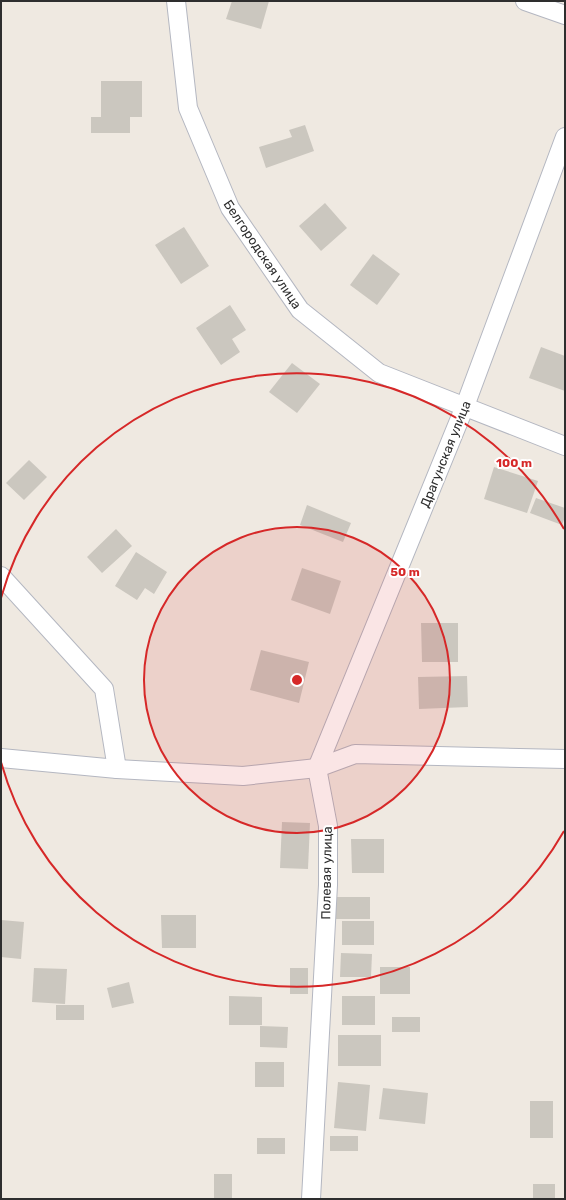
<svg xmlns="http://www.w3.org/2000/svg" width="566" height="1200" font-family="Rubik,sans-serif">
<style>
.building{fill:#cbc7bf}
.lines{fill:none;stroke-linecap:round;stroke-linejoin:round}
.minor-casing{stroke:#b4b7c1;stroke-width:20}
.minor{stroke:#fff;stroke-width:18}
.ring{fill:none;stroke:#d62828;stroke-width:2}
.labels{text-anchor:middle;stroke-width:4;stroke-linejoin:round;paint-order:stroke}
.street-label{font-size:13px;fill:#2e2e2e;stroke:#fff}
.centre{fill:#d62828;stroke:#fff;stroke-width:2}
.ring-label{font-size:12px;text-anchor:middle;font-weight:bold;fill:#d62828;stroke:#fff;stroke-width:4;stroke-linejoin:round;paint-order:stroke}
</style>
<rect width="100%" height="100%" fill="#efe9e1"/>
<!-- building -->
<g class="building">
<path d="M232,1H269L261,29L226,19Z"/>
<path d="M101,81H142V117H130V133H91V117H101Z"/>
<path d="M305,125L314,151L266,168L259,147L292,137L289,130Z"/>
<path d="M325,203L347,228L321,251L299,226Z"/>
<path d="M184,227L209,266L181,284L155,245Z"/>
<path d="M373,254L400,274L377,305L350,285Z"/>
<path d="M230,305L246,330L232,339L240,352L221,365L196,328Z"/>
<path d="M541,347L565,356V391L529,378Z"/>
<path d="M292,363L320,384L297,413L269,392Z"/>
<path d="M29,460L47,477L24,500L6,483Z"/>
<path d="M494,467L538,481L527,513L484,499Z"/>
<path d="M536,498L565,508V517L562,525L530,513Z"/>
<path d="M307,505L351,523L343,542L300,525Z"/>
<path d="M116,529L132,546L102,573L87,557Z"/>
<path d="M136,552L167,572L154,594L145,588L137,600L115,586Z"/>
<path d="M302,568L341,581L330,614L291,600Z"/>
<path d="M421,623H458V662H422Z"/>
<path d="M261,650L309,662L299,703L250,690Z"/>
<path d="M467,676L468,707L419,709L418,677Z"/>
<path d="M282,822L310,823L308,869L280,868Z"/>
<path d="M351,839H384V873H352Z"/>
<rect x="335" y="897" width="35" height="22"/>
<path d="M161,915H196V948H162Z"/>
<path d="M1,920L24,922L21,959L1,957Z"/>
<rect x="342" y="921" width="32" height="24"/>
<path d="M341,953L372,954L371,977H340Z"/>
<rect x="380" y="967" width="30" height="27"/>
<path d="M34,968L67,969L65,1004L32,1002Z"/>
<rect x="290" y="968" width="18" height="26"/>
<path d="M129,982L134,1003L112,1008L107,988Z"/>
<path d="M229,996L262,997V1025H229Z"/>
<rect x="342" y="996" width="33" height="29"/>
<rect x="56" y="1005" width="28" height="15"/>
<rect x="392" y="1017" width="28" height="15"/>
<path d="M260,1026L288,1027L287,1048L260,1047Z"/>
<rect x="338" y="1035" width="43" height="31"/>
<rect x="255" y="1062" width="29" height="25"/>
<path d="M338,1082L370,1085L366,1131L334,1128Z"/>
<path d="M383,1088L428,1093L425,1124L379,1119Z"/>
<rect x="530" y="1101" width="23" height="37"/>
<rect x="330" y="1136" width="28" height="15"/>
<rect x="257" y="1138" width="28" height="16"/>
<rect x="214" y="1174" width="18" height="25"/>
<rect x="533" y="1184" width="22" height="15"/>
</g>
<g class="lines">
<defs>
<g id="minor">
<path d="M176,1L188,108L230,208L300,310L379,373L565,446"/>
<path d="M525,1L565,15"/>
<path d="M1,576L104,689L117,769"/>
<path d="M1,758L117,769L243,776L317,768L355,754L565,759"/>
<path d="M317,768L465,406L565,137"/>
<path d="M311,1199L328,885V826L317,768"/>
</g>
</defs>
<!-- minor casing -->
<use href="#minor" class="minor-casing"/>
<!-- minor -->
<use href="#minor" class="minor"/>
</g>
<!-- distance rings -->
<circle cx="297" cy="680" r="153" fill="#d62828" fill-opacity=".12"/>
<g class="ring">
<circle cx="297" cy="680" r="153"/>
<path d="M564 831A307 307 0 0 1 1 762M1 598A307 307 0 0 1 564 529"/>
</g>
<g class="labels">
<!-- street labels -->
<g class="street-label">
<text transform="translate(263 254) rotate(56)" y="5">Белгородская улица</text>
<text transform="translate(445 454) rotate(-68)" y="5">Драгунская улица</text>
<text transform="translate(326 873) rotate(-89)" y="5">Полевая улица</text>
</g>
</g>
<circle cx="297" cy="680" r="6" class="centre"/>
<g class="ring-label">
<text x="514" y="467">100 m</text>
<text x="405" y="576">50 m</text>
</g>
<!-- border -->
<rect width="566" height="1200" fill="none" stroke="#2e2e2e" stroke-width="4"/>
</svg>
